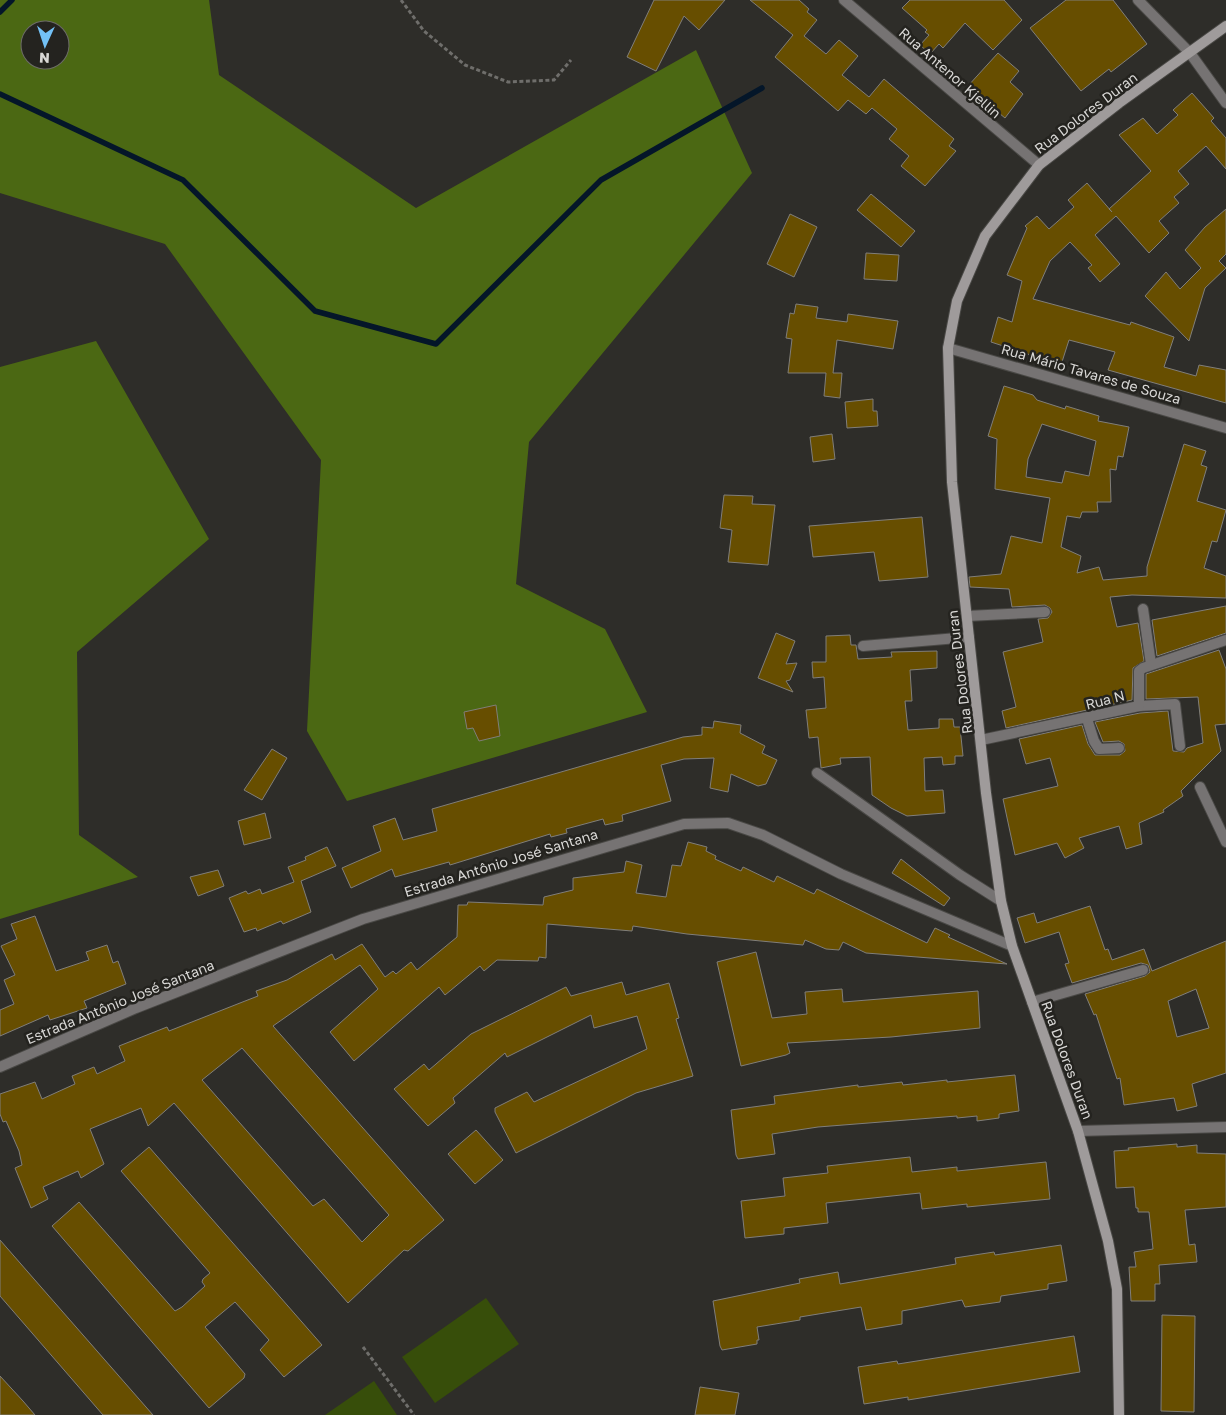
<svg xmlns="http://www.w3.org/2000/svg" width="1226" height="1415" font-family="'Golos Text',sans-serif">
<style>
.green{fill:#374e0a}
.forest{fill:#4b6813;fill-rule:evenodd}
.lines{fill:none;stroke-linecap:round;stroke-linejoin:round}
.stream{stroke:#041629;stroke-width:5.5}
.building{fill:#674e00;stroke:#807e7a;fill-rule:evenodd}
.lane-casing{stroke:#494845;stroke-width:12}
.street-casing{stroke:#494845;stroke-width:12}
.secondary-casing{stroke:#494845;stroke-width:12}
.path{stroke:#6f6e6b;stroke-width:3;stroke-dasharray:4 2.5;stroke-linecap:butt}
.lane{stroke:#767373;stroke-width:10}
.street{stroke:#767373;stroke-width:10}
.secondary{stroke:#9f9b9b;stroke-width:10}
.labels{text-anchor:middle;stroke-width:5;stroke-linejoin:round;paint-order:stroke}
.street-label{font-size:14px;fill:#d8d7d5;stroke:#24231f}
</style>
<rect width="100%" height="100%" fill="#2e2d29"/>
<!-- green -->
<g class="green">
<path d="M486,1298L519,1344L435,1403L402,1357Z"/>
<path d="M374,1381L397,1415H325Z"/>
</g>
<!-- forest -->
<g class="forest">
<path d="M0,0H209L219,75L416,208L696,50L752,173L529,442L516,584L605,629L647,712L347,801L307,731L321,460L165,244L0,193ZM30,30H60V60H30Z"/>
<path d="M96,341L209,539L77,652L79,835L138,877L0,919V367Z"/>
</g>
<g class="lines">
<!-- stream -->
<g class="stream">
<path d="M0,12L12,0"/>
<path d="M0,94L183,180L315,311L436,344L601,180L762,88"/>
</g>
</g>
<!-- building -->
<g class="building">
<path d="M654,0H725L699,30L684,16L656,71L627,57Z"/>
<path d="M750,0H799L809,9L807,12L817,20L804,36L826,54L839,40L858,56L842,75L869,97L884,79L954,139L949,146L956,151L925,186L901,166L909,156L889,139L897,129L872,108L866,114L848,100L838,111L775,57L793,35Z"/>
<path d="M910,0H1004L1022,20L993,50L965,23L943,48L939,44L930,54L920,45L929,35L925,32L927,30L902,8Z"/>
<path d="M1066,0H1113L1147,44L1111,72L1109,69L1081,91L1030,28Z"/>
<path d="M998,53L1019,71L1010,82L1023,94L1005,118L967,87Z"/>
<path d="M1192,93L1214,118L1211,121L1226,138V169L1206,146L1178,171L1189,184L1174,197L1179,203L1159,221L1169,233L1149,253L1116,216L1095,235L1120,264L1100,282L1088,268L1092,265L1070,242L1050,261L1033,299L1130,325L1131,322L1174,337L1164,367L1196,376L1199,365L1226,370V403L1108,370L1115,352L1069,340L1061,365L991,342L998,317L1012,322L1022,281L1007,275L1027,228L1025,226L1037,216L1049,229L1074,207L1068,200L1087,183L1112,212L1109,209L1151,171L1119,135L1143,118L1157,134L1178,115L1173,110Z"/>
<path d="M871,194L915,231L901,247L857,210Z"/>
<path d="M1226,209V254L1219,261L1226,268L1205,288L1189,341L1145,296L1166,272L1180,289L1201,268L1185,250L1205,227Z"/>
<path d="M790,214L817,227L794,277L767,264Z"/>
<path d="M866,253L899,255L897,281L864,279Z"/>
<path d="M796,304L818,307L816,318L847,322L848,314L898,321L893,349L837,340L833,373H842L840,398L824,396L826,373H788L792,339L786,338L790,313L794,314Z"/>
<path d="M1004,386L1033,395L1037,400L1065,409L1066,406L1099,416L1098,421L1129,427L1123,457L1118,456L1116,470L1110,469L1111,502H1097L1098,512H1082L1080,518L1067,516L1061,547L1081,556L1077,573L1099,567L1103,580L1147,576V567L1184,444L1206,451L1201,465L1207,467L1197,501L1226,510L1217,542L1212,541L1204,568L1226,576V598L1132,595L1110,597L1117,627L1138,623L1144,661L1133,668L1132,700L1006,728L1002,711L1016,707L1003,652L1043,642L1038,619L1048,618L1052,612L1050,608L1045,605L1012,607L1009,589L970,587L969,577L1001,574L1011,536L1042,543L1050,498L995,489L997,439L988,436ZM1042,424L1096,441L1089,476L1065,471L1062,483L1026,477L1028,459Z"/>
<path d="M873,399V411H877L878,426L847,428L845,402Z"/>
<path d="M832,434L835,459L813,462L810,437Z"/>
<path d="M724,495L753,496L752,504L775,505L768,565L728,562L732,530L720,528Z"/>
<path d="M922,517L928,577L879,581L874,552L813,557L809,526Z"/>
<path d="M1226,606V633L1157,656L1152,620Z"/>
<path d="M776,633L795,641L786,664L797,663L790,680L786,681L793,692L758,678Z"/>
<path d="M850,635L851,645H856L858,659L892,657L891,652L937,651V668L910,670L912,701H905L908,730L939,728V719H953L954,727H960L963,756H955V764L943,765L942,757L924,758L925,791L943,790L945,813L907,816L891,808L872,795L870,757L840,758L841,764L821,768L818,737L809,738L806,710L826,708L824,677L813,678L812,662H826V636Z"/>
<path d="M1219,650L1226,669V724L1215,725L1221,751L1181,791L1183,796L1163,810L1164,812L1139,823L1142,844L1126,849L1119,826L1079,838L1084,848L1065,858L1057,843L1015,855L1003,799L1058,786L1050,758L1026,764L1019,739L1082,725L1088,744L1095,755H1120L1125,751L1124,744L1119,741L1103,742L1095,722L1140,713L1168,711L1173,751L1184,752L1187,748L1203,743L1198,697L1146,699V674Z"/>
<path d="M496,705L500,736L479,741L473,728L467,729L464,712Z"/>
<path d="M714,721L741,725L740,733L765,746L762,753L777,760L766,784L758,786L731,774L728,792L710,788L714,758L684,759L661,765L671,801L622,815L623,821L605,825L603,819L566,829L567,833L551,837L550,834L450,865L449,862L395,877L392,869L351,888L342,868L381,851L373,826L395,818L403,840L437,831L432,809L683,737L702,735V727L713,728Z"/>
<path d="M272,749L287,758L262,800L244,790Z"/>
<path d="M265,813L271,838L244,845L238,821Z"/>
<path d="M688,842L707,847L706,851L716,856L715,859L741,871L743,867L774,882L777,876L814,894L817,889L927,943L935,928L950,935L948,937L1007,964L866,953L843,942L839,950L826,949L805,940L803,945L687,934L633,926L632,931L547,924L546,958L539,957L538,961L497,960L484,971L480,966L445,995L439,987L354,1061L330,1032L378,989L360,965L273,1026L444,1220L408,1251L404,1250L348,1303L174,1103L148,1126L141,1108L90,1129L104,1164L81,1178L78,1171L43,1187L48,1199L31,1208L15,1168L22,1165L19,1151L6,1121L3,1122L0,1114V1094L35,1082L42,1099L75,1084L72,1076L94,1067L97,1074L125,1061L119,1046L167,1027L169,1031L240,1003L258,996L256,991L287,980L332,954L335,960L362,944L385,977L393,971L396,974L411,962L417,970L457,937L458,905H467L468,902L543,905L544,897L573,890V878L624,872L626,861L642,865L636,893L666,897L672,865L681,866ZM242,1048L389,1215L362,1242L324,1199L313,1206L202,1080Z"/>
<path d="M327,847L336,866L301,881L311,912L283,924L281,921L257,931L256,928L244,932L229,898L246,891L248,894L260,889L262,894L294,882L288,867L306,860L305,857Z"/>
<path d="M901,859L950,898L944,906L892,873Z"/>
<path d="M218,870L224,886L198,896L190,877Z"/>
<path d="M1090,906L1105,950L1108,949L1112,960L1144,949L1152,971L1226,941V1073L1192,1084L1197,1106L1177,1111L1174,1098L1124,1105L1120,1078L1117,1079L1096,1014L1094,1015L1085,994L1145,976L1150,972L1148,965L1141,963L1072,983L1065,964L1069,963L1059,932L1025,943L1017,918L1034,913L1037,923ZM1196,989L1209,1028L1177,1037L1168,1001Z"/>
<path d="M35,916L56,971L89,960L86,952L107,945L113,963L118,961L126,984L84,1001L87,1008L50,1020L48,1015L0,1036V1010L14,1004L4,980L15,975L1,946L17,939L11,924Z"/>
<path d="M756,952L772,1018L807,1014L805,992L842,989L843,1002L978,991L980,1028L891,1037L787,1043L790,1053L786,1055L741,1066L717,962Z"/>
<path d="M622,982L626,995L669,983L679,1018L676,1019L693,1076L636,1093L516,1153L495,1112V1108L527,1092L534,1102L647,1049L637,1016L594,1028L591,1015L507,1057L505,1053L453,1098L455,1103L428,1126L394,1089L424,1064L429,1070L471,1034L566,987L571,996Z"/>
<path d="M1015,1075L1019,1111L999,1114V1118L977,1121V1116L957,1118V1116L818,1127L772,1134L775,1154L738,1159L736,1155L731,1110L775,1104L774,1096L858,1085V1087L902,1082L903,1085L947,1080V1082Z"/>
<path d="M476,1130L503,1160L475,1184L448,1154Z"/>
<path d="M1177,1144V1147L1197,1145V1153L1226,1154V1207L1185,1210L1189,1245L1195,1244L1197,1262L1159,1265L1160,1284H1155V1301H1131L1129,1267H1136L1134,1252L1153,1249L1149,1212H1138V1208H1136L1134,1187L1116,1188L1114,1151L1129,1150L1128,1148Z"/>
<path d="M149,1147L322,1345L284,1377L260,1350L269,1340L235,1302L205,1327L245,1374L244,1378L209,1408L52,1226L79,1202L175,1311L182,1307L205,1286L202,1282L203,1279L210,1273L121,1171Z"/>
<path d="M910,1157L912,1172L957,1167V1171L1046,1162L1050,1199L967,1207V1204L922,1209L920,1193L826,1203L828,1223L784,1228V1234L745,1238L741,1201L785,1196L783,1178L828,1173L827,1166Z"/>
<path d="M0,1240L34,1279L153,1415H103L0,1296Z"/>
<path d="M1061,1245L1067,1281L1048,1284V1289L1001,1296L1000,1302L965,1307L962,1300L902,1311V1324L866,1330L861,1307L800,1317V1320L757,1327L759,1340H757V1344L722,1350L720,1346L713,1301L800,1283L799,1279L838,1272L840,1284L956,1264L955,1258L994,1252L995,1255Z"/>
<path d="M1162,1315L1195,1316L1194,1412L1161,1411Z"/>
<path d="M1074,1336L1080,1372L908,1400V1397L864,1404L858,1367L897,1361L898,1364Z"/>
<path d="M0,1376L23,1401L35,1415H0Z"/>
<path d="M700,1387L739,1393L735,1415H695Z"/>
</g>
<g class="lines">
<defs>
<g id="lane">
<path d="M1143,609L1151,664"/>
<path d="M967,616L1045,612"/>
<path d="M1139,706L1175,704L1180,746"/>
<path d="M1087,719L1094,741L1099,749L1119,748"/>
<path d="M981,740L1139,706V671L1143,668L1226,640"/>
<path d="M1032,1002L1143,970"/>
</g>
<g id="street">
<path d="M844,0L1039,165"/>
<path d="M1138,0L1190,53L1226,103"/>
<path d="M948,348L1226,428"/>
<path d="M863,646L969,637"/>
<path d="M817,773L960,875L1001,901"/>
<path d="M1200,787L1226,842"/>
<path d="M0,1067L136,1008L363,919L684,824L728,823L763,835L841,874L1012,946"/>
<path d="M1078,1131L1226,1127"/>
</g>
<path id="secondary" d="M1119,1415L1117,1289L1108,1241L1078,1131L1012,946L1001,901L986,793L952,482L948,348L957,301L985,236L1039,165L1119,103L1226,26"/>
</defs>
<!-- lane casing -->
<use href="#lane" class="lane-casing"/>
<!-- street casing -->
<use href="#street" class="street-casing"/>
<!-- secondary casing -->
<use href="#secondary" class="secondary-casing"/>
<!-- path -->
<g class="path">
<path d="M401,0L424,31L465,65L508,82L554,80L571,60"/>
<path d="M363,1347L414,1415"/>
</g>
<!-- lane -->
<use href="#lane" class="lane"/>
<!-- street -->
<use href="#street" class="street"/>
<!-- secondary -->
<use href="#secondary" class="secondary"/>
</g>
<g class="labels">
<!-- street labels -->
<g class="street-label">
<text transform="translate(950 73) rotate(41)" y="5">Rua Antenor Kjellin</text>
<text transform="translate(1086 113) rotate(-37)" y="5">Rua Dolores Duran</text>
<text transform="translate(1091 374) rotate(16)" y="5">Rua Mário Tavares de Souza</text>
<text transform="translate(960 672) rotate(-97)" y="5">Rua Dolores Duran</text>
<text transform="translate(1105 700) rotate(-14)" y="5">Rua N</text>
<text transform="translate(501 863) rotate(-17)" y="5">Estrada Antônio José Santana</text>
<text transform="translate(120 1002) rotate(-22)" y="5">Estrada Antônio José Santana</text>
<text transform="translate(1067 1060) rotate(70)" y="5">Rua Dolores Duran</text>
</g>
</g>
<!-- north arrow -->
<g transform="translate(45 45) rotate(183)"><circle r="24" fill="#24231f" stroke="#6c6b68"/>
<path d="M0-4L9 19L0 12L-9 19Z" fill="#73c1f5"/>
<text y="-8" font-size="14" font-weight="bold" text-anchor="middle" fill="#d8d7d5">N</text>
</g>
</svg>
